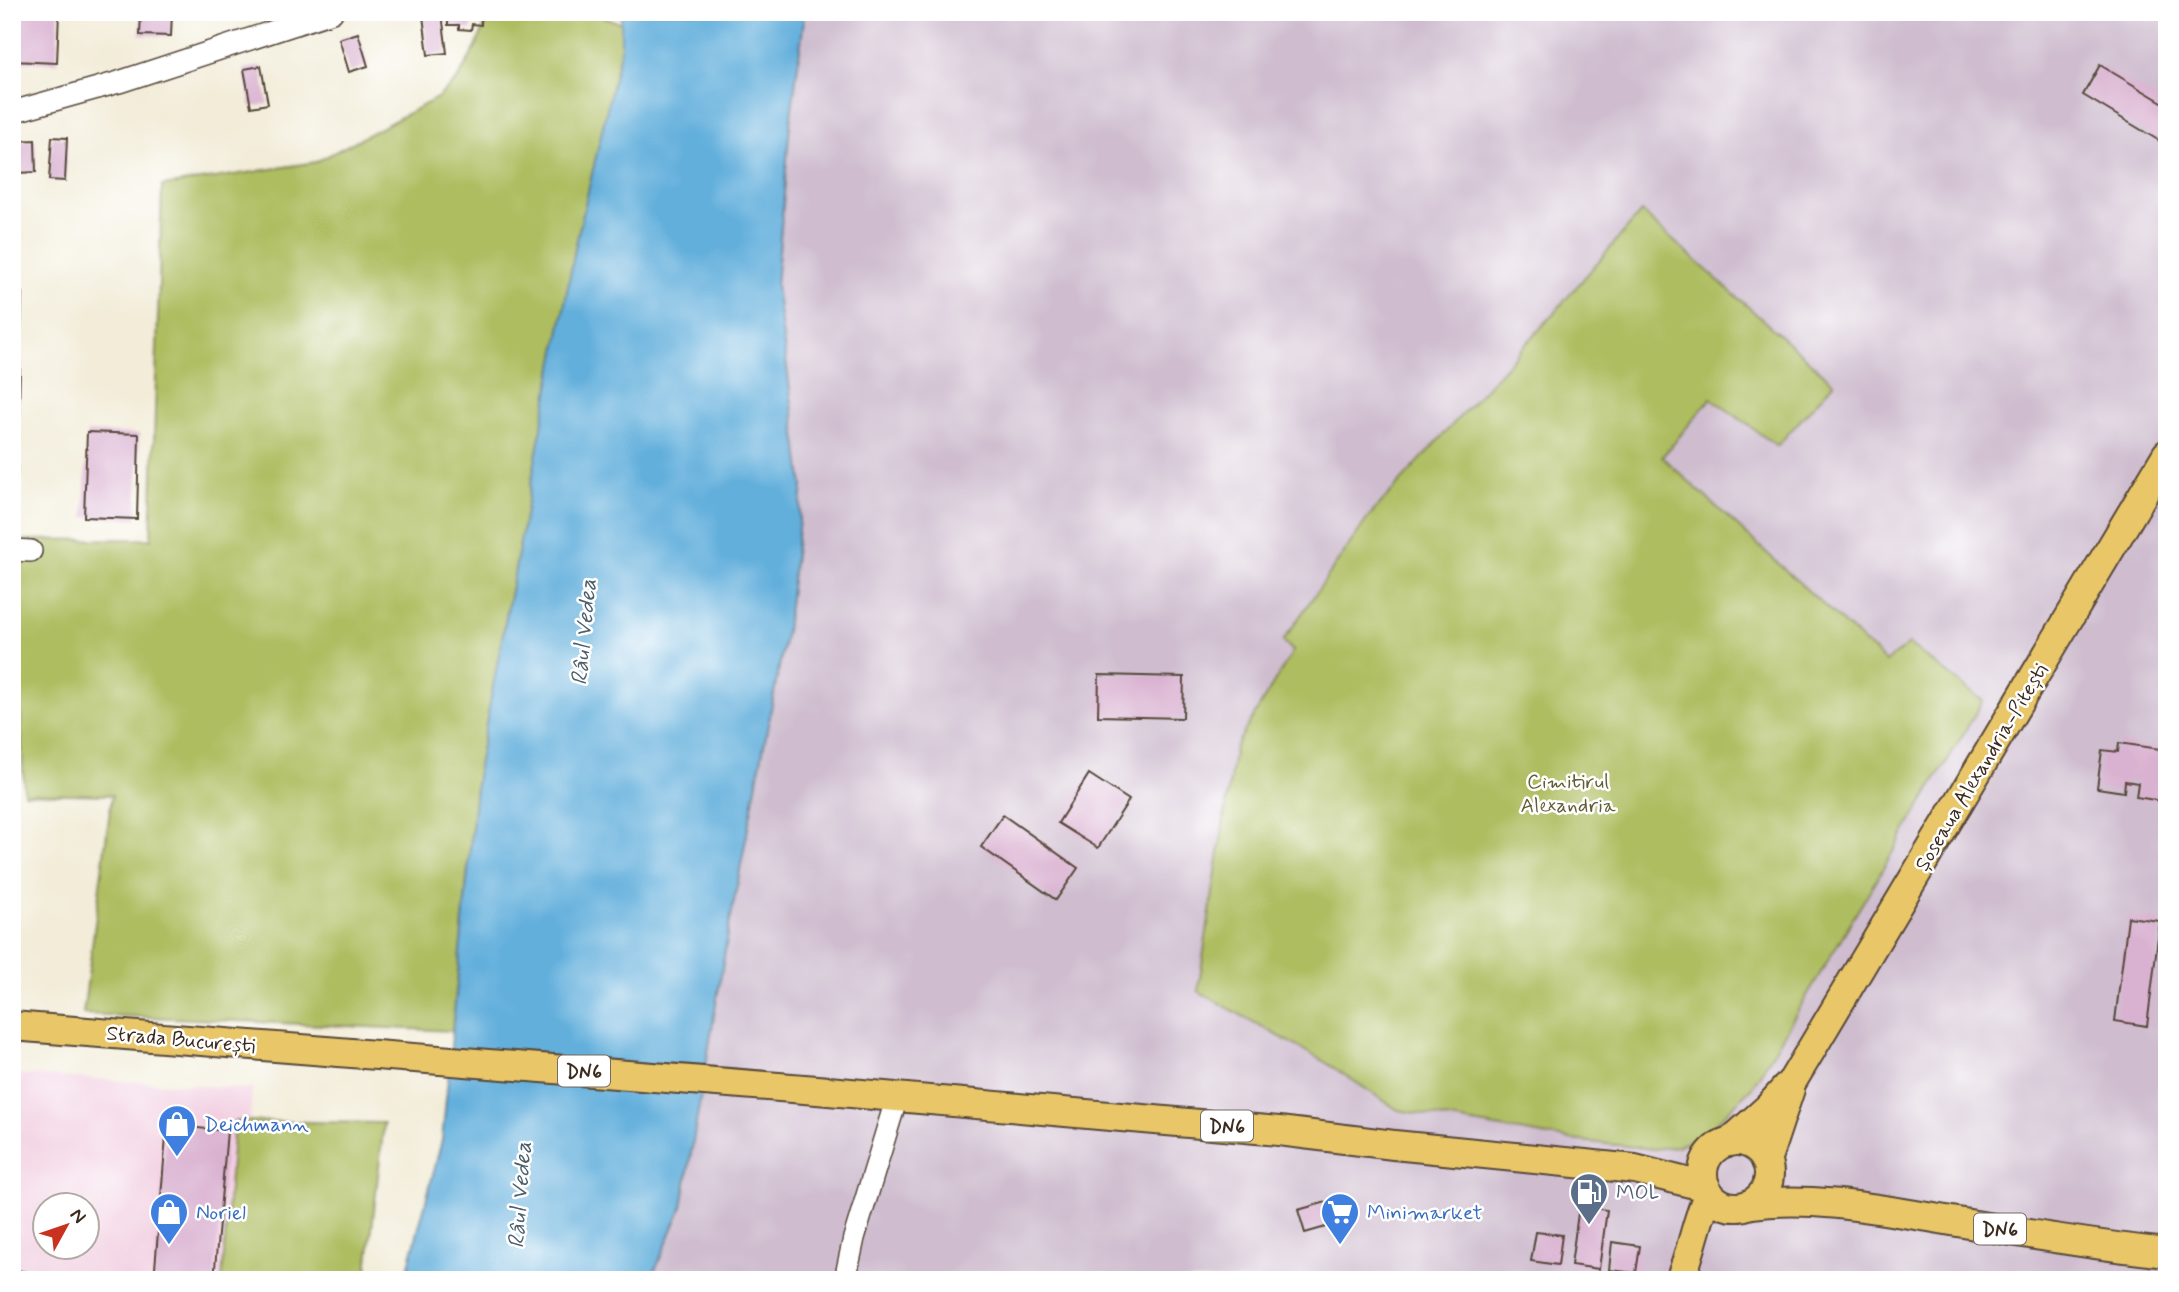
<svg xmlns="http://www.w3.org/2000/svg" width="2179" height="1292" font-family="Mynerve,sans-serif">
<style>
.built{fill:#f2cfe1;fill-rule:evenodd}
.industrial{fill:#cfbdcf}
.green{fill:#aebd60;stroke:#74743f;stroke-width:2}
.water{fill:#62afdc;stroke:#4e6c7d;stroke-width:2}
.building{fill:#dab2d1}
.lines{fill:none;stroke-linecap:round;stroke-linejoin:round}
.minor-casing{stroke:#56473a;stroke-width:24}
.major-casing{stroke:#56473a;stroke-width:32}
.minor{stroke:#fff;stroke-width:21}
.major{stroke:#e9c769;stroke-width:28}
.labels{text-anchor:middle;stroke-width:5;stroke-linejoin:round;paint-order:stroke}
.shield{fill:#fff;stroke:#766a62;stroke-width:2}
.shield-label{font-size:19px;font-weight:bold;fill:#3b2a1e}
.street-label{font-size:21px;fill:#3b2a1e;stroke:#fff}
.park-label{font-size:21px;fill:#635d35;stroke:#fff}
.shop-label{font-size:21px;fill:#366cbe;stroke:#fff;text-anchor:start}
.service-label{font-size:21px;fill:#4e5e75;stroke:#fff;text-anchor:start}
.water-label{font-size:23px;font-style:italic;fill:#4b5f6a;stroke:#fff}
</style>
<rect width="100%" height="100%" fill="#fff"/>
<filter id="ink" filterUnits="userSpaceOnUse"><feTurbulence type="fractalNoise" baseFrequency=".0143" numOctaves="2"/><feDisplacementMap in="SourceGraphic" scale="14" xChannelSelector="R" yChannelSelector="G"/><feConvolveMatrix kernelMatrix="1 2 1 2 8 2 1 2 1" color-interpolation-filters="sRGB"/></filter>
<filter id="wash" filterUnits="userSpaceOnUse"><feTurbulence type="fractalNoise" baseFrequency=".00686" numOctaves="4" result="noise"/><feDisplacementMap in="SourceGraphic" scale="28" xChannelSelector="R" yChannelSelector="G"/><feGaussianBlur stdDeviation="1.57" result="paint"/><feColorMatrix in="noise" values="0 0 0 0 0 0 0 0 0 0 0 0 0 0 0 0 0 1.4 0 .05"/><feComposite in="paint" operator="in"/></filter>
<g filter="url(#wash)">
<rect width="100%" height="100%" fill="#f2ecd8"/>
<!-- built -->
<path class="built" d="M12,1074L252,1089L238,1280H12ZM46,1204H88V1246H46Z"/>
<!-- industrial -->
<path class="industrial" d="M808,12H2167V1280H428Z"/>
<!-- green -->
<g class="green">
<path d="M490,12H590L621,23V48L576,244L478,767L452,1031L83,1014L112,795L24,793L13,540L151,539L162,186L316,162L437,98L457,80L476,47Z"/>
<path d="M1641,212L1834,383L1777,446L1711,398L1662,457L1886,662L1909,644L1983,701L1753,1086L1707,1132L1678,1146L1653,1149L1571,1140L1398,1110L1325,1062L1198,991L1235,747L1293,651L1283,641L1370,515L1548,320Z"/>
<path d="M234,1121L384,1123L366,1280H222Z"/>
</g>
<!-- water -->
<path class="water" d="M621,12H805L790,124L776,286L803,486L786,631L729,927L682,1207L651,1280H405L442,1140L478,767L576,244L621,48Z"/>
<g id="blocks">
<!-- building -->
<g class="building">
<path d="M12,12H59L57,63L12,61Z"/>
<path d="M141,12H172L171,36L140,35Z"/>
<path d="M448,12H481V25L472,24L471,30L459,29V25H448Z"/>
<path d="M442,14L447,53L428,55L423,16Z"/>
<path d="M358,33L368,66L349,72L339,39Z"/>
<path d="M2100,65L2167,105V126L2158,140L2083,95Z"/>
<path d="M261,66L268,104L251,107L244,69Z"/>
<path d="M52,137L67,138L65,181L49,180Z"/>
<path d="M35,140L36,172L18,173L17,141Z"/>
<path d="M12,292L22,293L16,516H12Z"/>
<path d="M87,432L139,434L137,519L84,517Z"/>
<path d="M1099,675L1184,677L1183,718L1098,716Z"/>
<path d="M2119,743L2167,750V802L2136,797L2138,783L2125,781L2124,792L2097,788L2102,750L2118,752Z"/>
<path d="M1089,774L1129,800L1098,848L1058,823Z"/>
<path d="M1003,815L1078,868L1056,900L981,847Z"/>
<path d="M2128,917L2160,921L2147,1026L2115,1021Z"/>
<path d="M167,1125L227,1131L214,1280H154Z"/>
<path d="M1337,1199L1343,1222L1305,1233L1298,1210Z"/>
<path d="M1579,1206L1607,1210L1599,1269L1571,1265Z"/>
<path d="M1536,1232L1562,1235L1558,1265L1531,1261Z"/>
<path d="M1612,1242L1640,1246L1636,1273L1609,1270Z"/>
<path d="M12,1269L51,1277V1280H12Z"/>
</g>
</g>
</g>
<g filter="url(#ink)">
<use href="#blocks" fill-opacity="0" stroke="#56473a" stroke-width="2"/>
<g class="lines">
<defs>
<g id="minor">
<path d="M12,112L119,82L332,12"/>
<path d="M12,550L31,551"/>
<path d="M845,1280L854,1238L897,1097"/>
</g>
<g id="major">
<path d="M12,1026L817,1090L1279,1131L1394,1145L1635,1169L1706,1187"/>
<circle cx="1736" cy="1174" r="33"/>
<path d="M1730,1142L1768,1108L1793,1080L2167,454"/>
<path d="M1766,1161L1790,1089"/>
<path d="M1751,1204C1815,1196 1877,1209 1940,1219C2016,1232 2091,1245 2167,1253"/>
<path d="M1680,1280C1692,1251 1696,1221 1709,1193"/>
</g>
</defs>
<!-- minor casing -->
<use href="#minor" class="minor-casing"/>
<!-- major casing -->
<use href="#major" class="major-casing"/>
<!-- minor -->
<use href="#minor" class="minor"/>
<!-- major -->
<use href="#major" class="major"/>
</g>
</g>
<!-- icons -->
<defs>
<symbol id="shop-pin" viewBox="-11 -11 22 30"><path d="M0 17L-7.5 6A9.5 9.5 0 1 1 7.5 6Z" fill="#3f7fe0" stroke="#fff"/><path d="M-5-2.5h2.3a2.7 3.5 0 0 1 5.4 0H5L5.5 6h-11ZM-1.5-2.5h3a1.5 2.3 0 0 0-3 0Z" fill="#fff"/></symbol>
<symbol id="fuel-pin" viewBox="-11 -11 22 30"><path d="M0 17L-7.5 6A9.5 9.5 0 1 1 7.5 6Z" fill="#5c6f8a" stroke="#fff"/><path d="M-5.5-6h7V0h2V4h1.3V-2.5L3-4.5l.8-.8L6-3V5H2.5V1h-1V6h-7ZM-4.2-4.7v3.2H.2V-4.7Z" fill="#fff"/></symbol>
<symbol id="supermarket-pin" viewBox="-11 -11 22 30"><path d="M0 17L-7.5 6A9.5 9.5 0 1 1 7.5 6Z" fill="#3f7fe0" stroke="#fff"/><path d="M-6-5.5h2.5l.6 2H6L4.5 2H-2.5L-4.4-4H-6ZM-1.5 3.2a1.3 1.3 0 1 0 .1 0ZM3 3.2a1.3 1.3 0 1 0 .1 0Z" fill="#fff"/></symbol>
</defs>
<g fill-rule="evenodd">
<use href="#shop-pin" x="155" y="1102" width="44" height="60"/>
<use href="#fuel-pin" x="1567" y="1170" width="44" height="60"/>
<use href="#shop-pin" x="147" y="1190" width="44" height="60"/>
<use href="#supermarket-pin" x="1318" y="1190" width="44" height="60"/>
</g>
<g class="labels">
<!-- shield labels -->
<g class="shield">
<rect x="558" y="1055.5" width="52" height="31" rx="5"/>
<rect x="1201" y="1110.5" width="52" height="31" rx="5"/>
<rect x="1974" y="1213.5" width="52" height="31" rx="5"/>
</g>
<g class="shield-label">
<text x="584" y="1078">DN6</text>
<text x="1227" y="1133">DN6</text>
<text x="2000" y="1236">DN6</text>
</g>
<!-- street labels -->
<g class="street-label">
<text transform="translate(1981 767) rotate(-59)" y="7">Șoseaua Alexandria-Pitești</text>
<text transform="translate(181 1039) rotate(5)" y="7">Strada București</text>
</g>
<!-- park labels -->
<g class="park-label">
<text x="1568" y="788">Cimitirul<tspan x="1568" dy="24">Alexandria</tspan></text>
</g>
<!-- shop labels -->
<g class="shop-label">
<text x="204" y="1131">Deichmann</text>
<text x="196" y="1219">Noriel</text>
<text x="1367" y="1219">Minimarket</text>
</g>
<!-- service labels -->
<g class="service-label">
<text x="1616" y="1199">MOL</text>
</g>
<!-- water labels -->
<g class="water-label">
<text transform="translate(583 632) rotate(-85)" y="8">Râul Vedea</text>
<text transform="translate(519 1195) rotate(-86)" y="8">Râul Vedea</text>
</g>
</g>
<!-- margin -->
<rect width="2179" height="1292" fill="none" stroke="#fff" stroke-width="42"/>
<!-- north arrow -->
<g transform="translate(66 1226) rotate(50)"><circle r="33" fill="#ffffff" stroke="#b1aaa5" stroke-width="2"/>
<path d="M0-5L12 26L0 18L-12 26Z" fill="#c8321e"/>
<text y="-10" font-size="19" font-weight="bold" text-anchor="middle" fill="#3b2a1e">N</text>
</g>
</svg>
